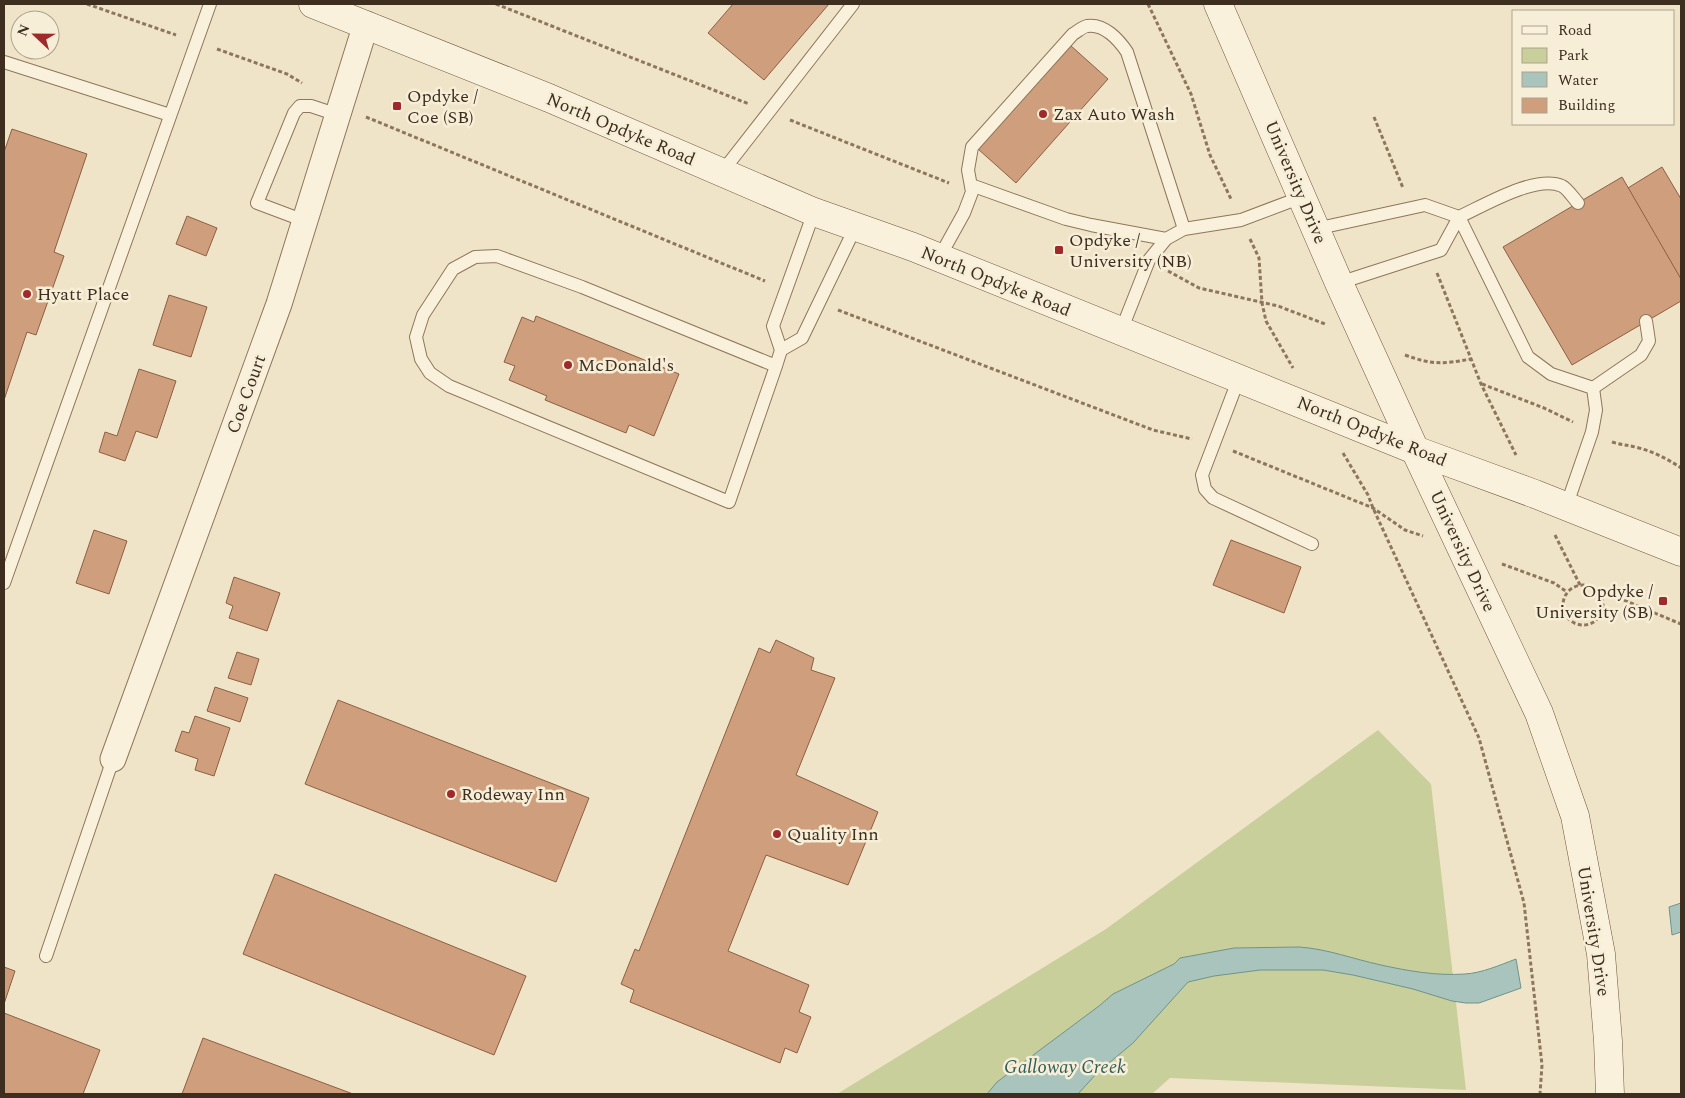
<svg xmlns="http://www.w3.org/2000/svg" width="1685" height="1098" font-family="Spectral,serif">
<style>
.green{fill:#c9cf9b}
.water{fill:#a9c4bc;stroke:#6f938a}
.building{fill:#cf9f7d;stroke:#8d5f41}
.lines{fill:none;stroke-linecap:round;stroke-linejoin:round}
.lane-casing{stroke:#8d765c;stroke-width:14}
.street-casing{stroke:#8d765c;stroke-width:27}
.secondary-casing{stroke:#6f573f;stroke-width:29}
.path{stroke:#8d765c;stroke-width:3;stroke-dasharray:4 2.5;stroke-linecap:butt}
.lane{stroke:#faf1dc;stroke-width:12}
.street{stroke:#faf1dc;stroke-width:25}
.secondary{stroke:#faf1dc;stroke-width:28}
.poi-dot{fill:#9e2a2b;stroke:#f7eed8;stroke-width:2}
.labels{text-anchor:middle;stroke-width:5;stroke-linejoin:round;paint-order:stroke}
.poi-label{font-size:18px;fill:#3d2e20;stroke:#f7eed8;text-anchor:start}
.street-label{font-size:18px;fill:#3d2e20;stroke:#f7eed8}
.water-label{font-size:19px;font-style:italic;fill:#2f5d5a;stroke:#f7eed8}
</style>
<rect width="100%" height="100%" fill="#f0e4c8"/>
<!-- green -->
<path class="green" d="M1378,730L1431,784L1466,1090L1170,1078L1152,1094H837L1106,929Z"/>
<!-- water -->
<g class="water">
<path d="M1681,903V932L1672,935L1669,907Z"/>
<path d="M1299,947C1328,949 1353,959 1381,965C1408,971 1437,976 1465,974C1482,973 1500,965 1516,959L1521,988L1479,1003H1466L1452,1001L1413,989L1353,975L1323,970H1260L1214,976L1188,982L1133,1043L1097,1073L1078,1094H987L997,1082L1099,1006L1113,994L1174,964L1180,958L1234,948Z"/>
</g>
<!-- building -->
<g class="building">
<path d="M733,4H829L764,80L708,33Z"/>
<path d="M1070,45L1108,79L1016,183L978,149Z"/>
<path d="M12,129L87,154L54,252L64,256L36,335L27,332L4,400V152Z"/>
<path d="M1662,167L1681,199V288L1623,191Z"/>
<path d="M1622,177L1681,279V301L1572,365L1503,247Z"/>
<path d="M187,216L217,228L206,256L176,244Z"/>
<path d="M169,295L207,307L191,357L153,345Z"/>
<path d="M536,316L679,374L654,436L629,425L626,433L545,400L547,396L509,380L515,366L504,362L522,317L534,322Z"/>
<path d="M139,369L176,381L157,438L136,431L125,461L99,452L105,432L117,436Z"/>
<path d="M94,530L127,541L109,594L76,583Z"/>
<path d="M1231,540L1301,567L1284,613L1213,585Z"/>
<path d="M234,577L280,593L267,631L229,618L233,606L226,603Z"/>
<path d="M776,640L814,658L811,670L835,678L796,775L878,812L848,885L766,855L728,951L809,985L799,1012L811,1017L797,1053L785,1048L780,1063L630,1002L634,990L621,984L635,949L639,951L759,648L770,653Z"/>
<path d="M237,652L259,659L251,685L228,678Z"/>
<path d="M215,687L248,698L240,722L207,711Z"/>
<path d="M338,700L589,798L556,882L305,784Z"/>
<path d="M195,716L230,728L214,776L195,770L198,759L175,751L182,731L189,733Z"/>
<path d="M275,874L526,976L494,1055L243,954Z"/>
<path d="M4,967L15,971L4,1004Z"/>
<path d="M4,1013L100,1050L83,1094H4Z"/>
<path d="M203,1038L353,1094H182Z"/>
</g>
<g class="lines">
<defs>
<g id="lane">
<path d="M4,62L170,115"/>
<path d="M722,172L853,4"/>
<path d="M971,185L1066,219L1091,225L1166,239"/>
<path d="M305,221L257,203L294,113L300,106H311L338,115"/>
<path d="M1315,229L1425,205L1459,217C1483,206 1536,174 1562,186C1568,189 1574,199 1578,203"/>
<path d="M939,258L964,213L972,192L968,170L972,147L1073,34C1077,32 1082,27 1087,26C1104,23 1119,40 1127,52L1184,229"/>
<path d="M1339,283L1441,250L1459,217L1528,357L1551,374L1593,388L1596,410L1592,432L1566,507"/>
<path d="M1121,331L1149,260L1166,239L1184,229L1241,220L1302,197"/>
<path d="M781,350L802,338L856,226"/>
<path d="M776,366L582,287L497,256L475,257L453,269L423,315L416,337L421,359L430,373L449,386L729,502L776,366L781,350L773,326L814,212"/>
<path d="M1239,378L1202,475L1205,489L1213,498L1312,544"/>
<path d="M1593,388L1641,355L1649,341L1646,321"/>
<path d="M4,583L210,4"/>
<path d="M46,956L113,759"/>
</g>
<path id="street" d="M113,759L279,304L366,24"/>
<g id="secondary">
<path d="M313,4L549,98L814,212L913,247L1415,450L1535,494L1681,552"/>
<path d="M1218,4L1339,283L1415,450L1539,713L1575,816L1601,954L1608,1041L1610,1094"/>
</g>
</defs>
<!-- lane casing -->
<use href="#lane" class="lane-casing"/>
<!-- street casing -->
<use href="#street" class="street-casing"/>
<!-- secondary casing -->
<use href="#secondary" class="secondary-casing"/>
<!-- path -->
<g class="path">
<path d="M87,4L176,35"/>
<path d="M496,4L749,104"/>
<path d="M1148,4L1191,94L1210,155L1231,199"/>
<path d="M217,49L287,74L302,83"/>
<path d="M366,117L765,281"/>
<path d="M1374,117L1403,188"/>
<path d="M790,120L949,183"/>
<path d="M1250,239L1259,258L1262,303L1266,321L1293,368"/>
<path d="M1168,271L1199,288L1278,306L1325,324"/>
<path d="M1437,273L1481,384L1516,455"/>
<path d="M838,310L1153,430L1192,439"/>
<path d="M1405,355C1432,365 1443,364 1471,359"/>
<path d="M1482,384L1544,408L1573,422"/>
<path d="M1612,442C1621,445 1629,445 1639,448C1654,452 1668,459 1681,468"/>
<path d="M1233,451L1373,508L1405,530L1423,536"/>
<path d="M1343,453L1368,495L1373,508L1479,738L1524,903L1542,1065L1540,1094"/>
<path d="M1555,535L1580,585"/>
<path d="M1502,564L1554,583L1567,592"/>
<circle cx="1583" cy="605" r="20"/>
<path d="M1599,594L1614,596L1681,624"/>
</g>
<!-- lane -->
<use href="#lane" class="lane"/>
<!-- street -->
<use href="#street" class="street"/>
<!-- secondary -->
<use href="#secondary" class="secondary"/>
</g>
<!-- markers -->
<g class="poi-dot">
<rect x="392" y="101" width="10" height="10" rx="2.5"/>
<circle cx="1043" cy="114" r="5"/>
<rect x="1054" y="245" width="10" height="10" rx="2.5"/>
<circle cx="27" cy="294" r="5"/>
<circle cx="568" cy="365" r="5"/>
<rect x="1658" y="596" width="10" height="10" rx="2.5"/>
<circle cx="451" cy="794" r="5"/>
<circle cx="777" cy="834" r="5"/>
</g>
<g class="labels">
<!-- poi labels -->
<g class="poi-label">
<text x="407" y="102">Opdyke /<tspan x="407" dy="21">Coe (SB)</tspan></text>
<text x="1053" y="120">Zax Auto Wash</text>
<text x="1069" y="246">Opdyke /<tspan x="1069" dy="21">University (NB)</tspan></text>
<text x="37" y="300">Hyatt Place</text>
<text x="578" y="371">McDonald's</text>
<text x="1653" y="597" text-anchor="end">Opdyke /<tspan x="1653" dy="21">University (SB)</tspan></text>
<text x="461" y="800">Rodeway Inn</text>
<text x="787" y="840">Quality Inn</text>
</g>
<!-- street labels -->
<g class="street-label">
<text transform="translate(621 129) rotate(23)" y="6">North Opdyke Road</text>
<text transform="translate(1296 182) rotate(67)" y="6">University Drive</text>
<text transform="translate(996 281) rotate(22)" y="6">North Opdyke Road</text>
<text transform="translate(246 394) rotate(-70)" y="6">Coe Court</text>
<text transform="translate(1372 431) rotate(22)" y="6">North Opdyke Road</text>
<text transform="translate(1463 551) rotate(65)" y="6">University Drive</text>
<text transform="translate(1594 931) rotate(81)" y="6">University Drive</text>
</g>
<!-- water labels -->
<g class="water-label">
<text x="1065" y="1073">Galloway Creek</text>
</g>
</g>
<!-- border -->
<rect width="1685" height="1098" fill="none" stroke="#3d2e20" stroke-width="10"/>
<!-- legend -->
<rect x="1512" y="10" width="162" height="115" fill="#f7eed8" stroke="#ada18e"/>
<rect x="1522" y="26" width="25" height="8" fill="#faf1dc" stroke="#ada18e"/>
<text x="1558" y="35" font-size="15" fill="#3d2e20">Road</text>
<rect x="1522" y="48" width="25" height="15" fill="#c9cf9b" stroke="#ada18e"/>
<text x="1558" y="60" font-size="15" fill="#3d2e20">Park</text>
<rect x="1522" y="72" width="25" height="15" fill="#a9c4bc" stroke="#ada18e"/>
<text x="1558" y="85" font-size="15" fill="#3d2e20">Water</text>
<rect x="1522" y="98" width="25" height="15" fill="#cf9f7d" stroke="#ada18e"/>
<text x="1558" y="110" font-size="15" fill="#3d2e20">Building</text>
<!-- north arrow -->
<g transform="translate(35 35) rotate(292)"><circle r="24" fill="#f7eed8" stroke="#ada18e"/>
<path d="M0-4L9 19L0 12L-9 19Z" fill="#9e2a2b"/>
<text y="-8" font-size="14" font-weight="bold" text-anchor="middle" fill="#3d2e20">N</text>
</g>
</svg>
